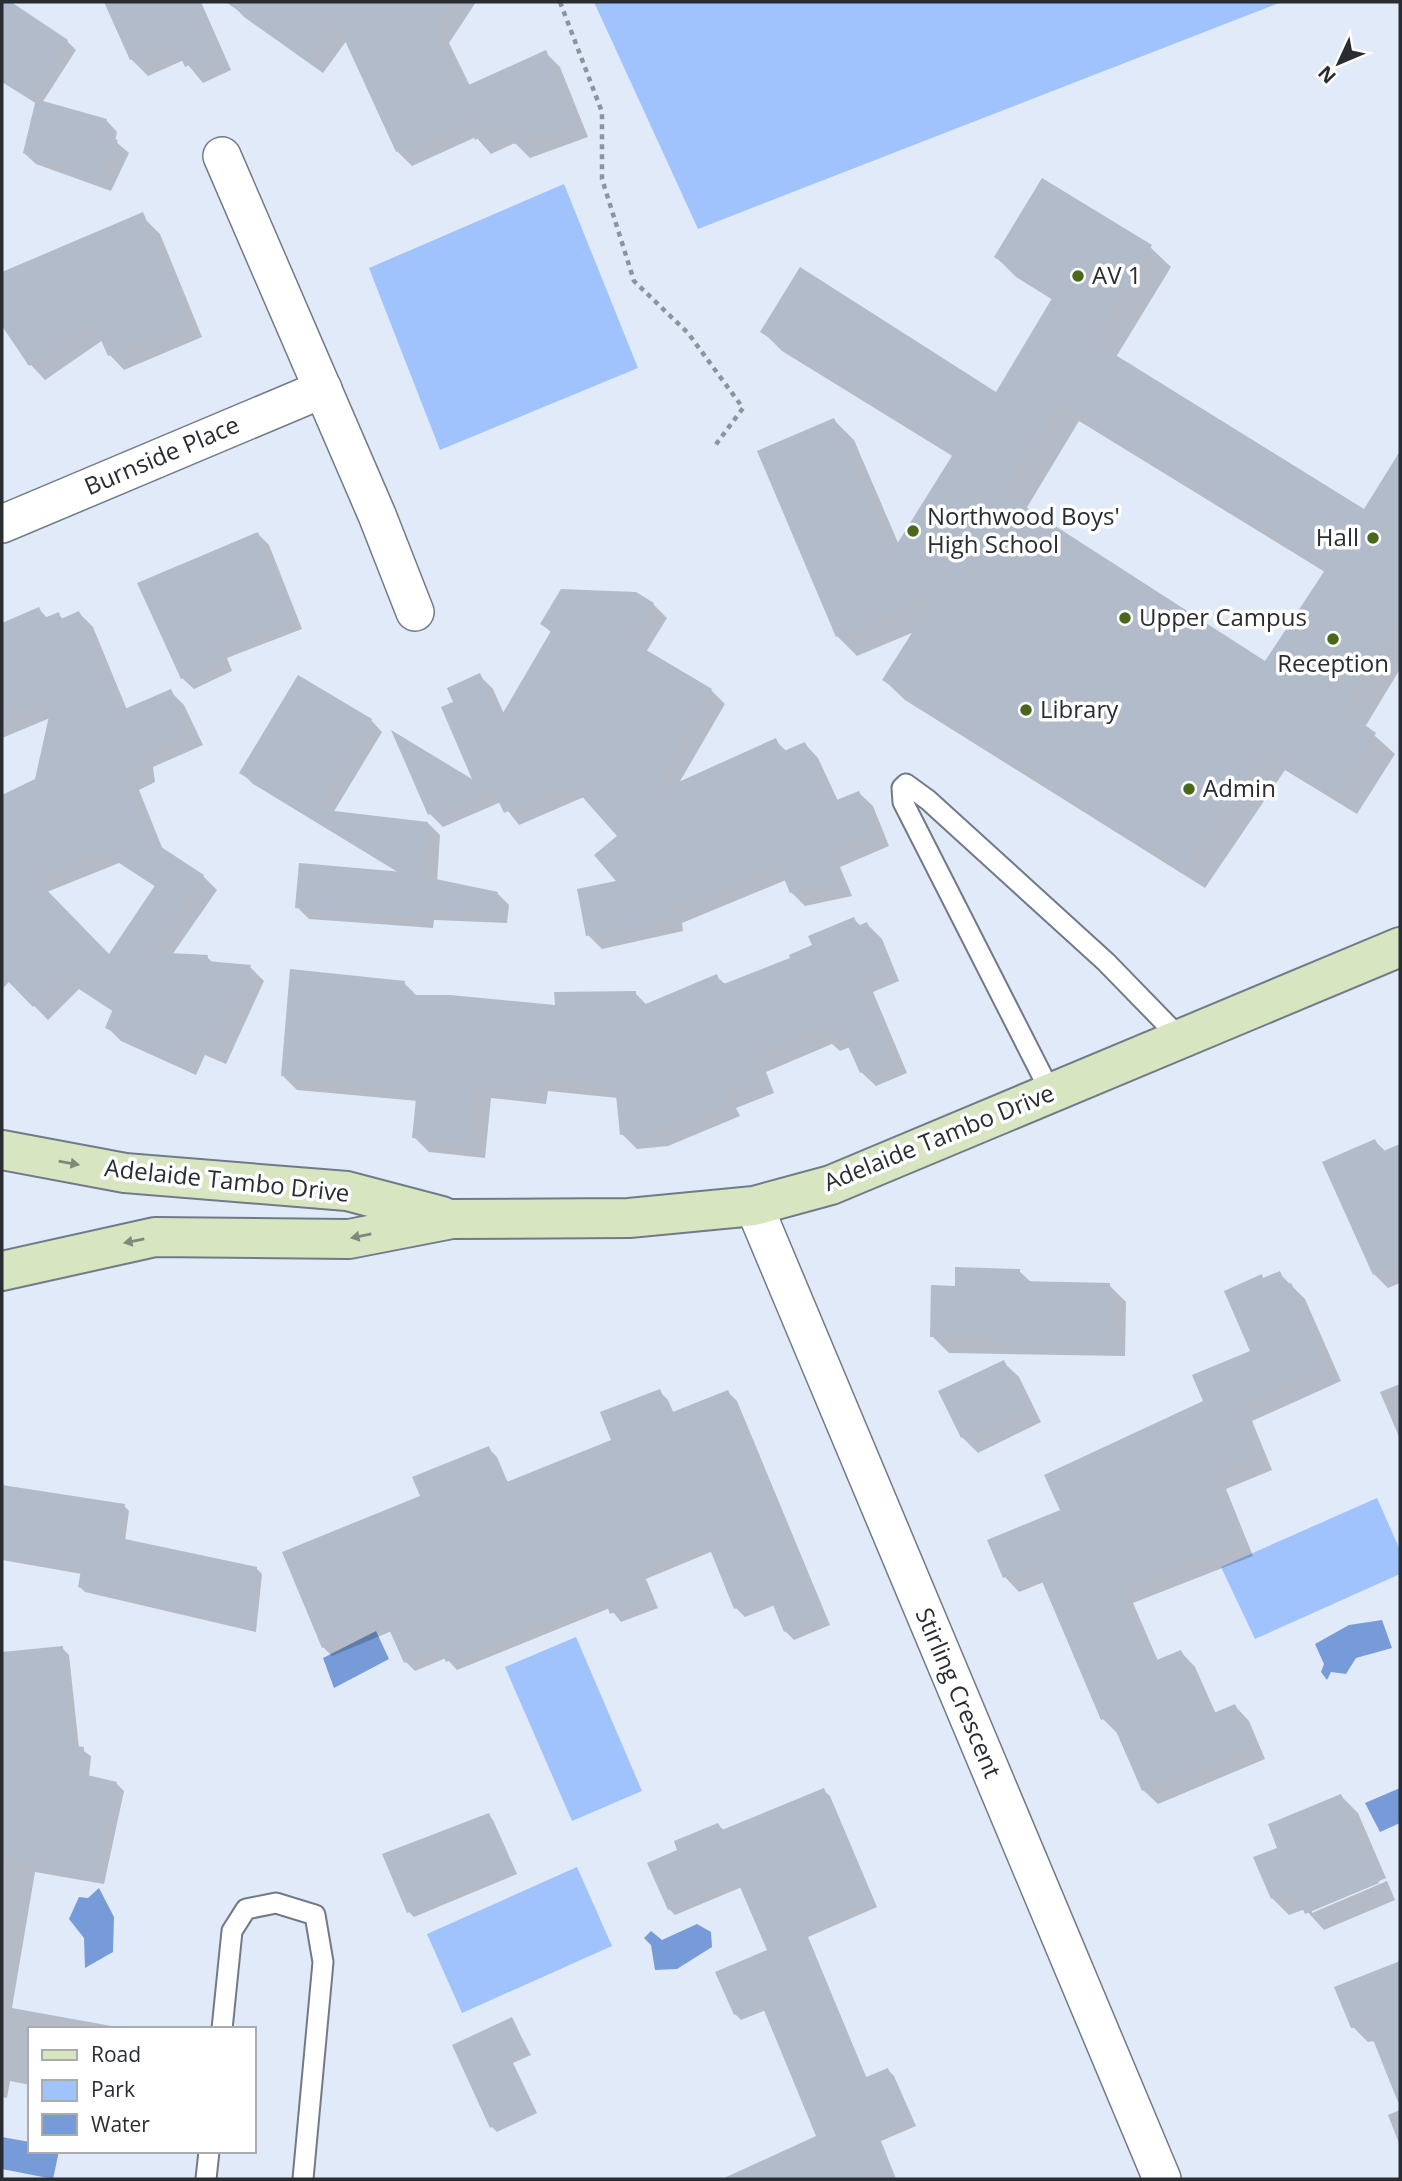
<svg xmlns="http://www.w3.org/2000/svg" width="1402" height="2181" font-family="'Open Sans',sans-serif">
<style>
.green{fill:#a0c3fe}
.water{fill:#779bd8}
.shadow{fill:#0003;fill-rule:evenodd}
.building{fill:#b2bbc9;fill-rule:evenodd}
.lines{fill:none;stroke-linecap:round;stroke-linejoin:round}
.lane-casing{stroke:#727a87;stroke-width:23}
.street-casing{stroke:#727a87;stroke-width:40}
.secondary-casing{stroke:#727a87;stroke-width:42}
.path{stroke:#8d949e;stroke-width:4.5;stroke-dasharray:5 5;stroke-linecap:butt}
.lane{stroke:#fff;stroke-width:19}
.street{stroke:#fff;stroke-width:37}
.secondary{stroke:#d7e5c1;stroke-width:38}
.oneway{fill:#80897a}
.poi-dot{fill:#49681c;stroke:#fff;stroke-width:2.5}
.labels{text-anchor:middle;stroke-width:7;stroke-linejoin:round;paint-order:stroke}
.poi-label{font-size:24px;fill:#292d32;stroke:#fff;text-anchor:start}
.street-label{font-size:24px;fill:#292d32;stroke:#fff}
</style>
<rect width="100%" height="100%" fill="#e1eaf8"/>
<!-- green -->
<g class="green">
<path d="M594,2H1278L1279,3L698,229Z"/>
<path d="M564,184L638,368L440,450L369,268Z"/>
<path d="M1377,1498L1400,1550V1574L1255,1639L1221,1567Z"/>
<path d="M576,1637L642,1791L572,1821L505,1667Z"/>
<path d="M577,1867L612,1946L462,2013L427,1934Z"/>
</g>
<!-- water -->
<g class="water">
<path d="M1382,1620L1392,1648L1356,1658L1346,1674L1331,1672L1327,1680L1321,1672L1324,1664L1315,1644L1349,1625Z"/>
<path d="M376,1631L389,1659L334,1688L323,1658Z"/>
<path d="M1400,1788V1823L1380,1832L1365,1803Z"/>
<path d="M99,1888L114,1917L113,1952L85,1968L84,1938L69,1919L79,1897L88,1898Z"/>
<path d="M697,1924L711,1932L712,1947L677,1969L655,1970L651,1945L644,1938L651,1931L662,1940Z"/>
<path d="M2,2137L30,2142V2151H59L53,2179L2,2169Z"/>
</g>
<!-- shadow -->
<g class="shadow">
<path d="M2,2L67,41L76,50L42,103L106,120L117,132L115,141L129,153L111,191L36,164L24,153L37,104L2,82Z"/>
<path d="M106,2H201L231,70L203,83L184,60L148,76L131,59Z"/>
<path d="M230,2H476L449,43L470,86L545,52L560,67L588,137L530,158L515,143L491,154L476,137L412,166L397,151L347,40L323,73L244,17Z"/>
<path d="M131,219H145L160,234L202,337L124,370L110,355L103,340L45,380L31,365L2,323V274Z"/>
<path d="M1150,247L1171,267L1116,357L1365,511L1400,454V669L1365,727L1395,754L1357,814L1285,770L1205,888L905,700L884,680L914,632L857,656L837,636L834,420L854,440L899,545L954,457L782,351L762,331L997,394L1053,300L1016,277L996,257ZM1079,421L1325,572L1265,663L1026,509Z"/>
<path d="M258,534L269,545L302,629L227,658L232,671L194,689L182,678Z"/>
<path d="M653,604L667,618L646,652L711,690L725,704L679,783L775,740L787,752L805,744L818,758L838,801L859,793L873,806L889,846L840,867L852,896L805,906L791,892L786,880L682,923L683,931L602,949L588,935L620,882L619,836L584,797L519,825L501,802L443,827L430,814L476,783L455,703L479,675L493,689L504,714L552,633L542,624Z"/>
<path d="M39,609L48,619L58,614L64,620L79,613L93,627L127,710L170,691L184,705L203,745L153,767L155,782L139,790L163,850L203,876L217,890L172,955L207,957L213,963L250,967L264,981L226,1064L205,1055L196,1075L121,1041L107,1027L114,1012L79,989L48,1020L10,981L2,989V815L20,860L50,718L2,738V625ZM119,863L156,887L109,956L47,892Z"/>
<path d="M371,720L382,732L333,813L428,823L440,835L437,882L497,893L509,905L507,923L434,920L433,928L309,919L297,907L401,874L253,784L241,772Z"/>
<path d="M853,919L861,926L867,924L882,939L899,981L873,992L907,1073L876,1086L861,1072L850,1047L840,1051L832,1044L766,1072L774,1093L736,1108L740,1116L668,1146L637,1149L622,1134L618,1098L548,1091L546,1104L491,1098L485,1158L429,1152L414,1137L418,1101L297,1090L282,1075L404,983L418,997L556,1007L635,993L647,1005L716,976L726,985L793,959Z"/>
<path d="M1375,1141L1386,1152L1400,1146V1283L1388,1288L1374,1274Z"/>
<path d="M1019,1271L1032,1283L1109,1285L1126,1302L1125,1356L949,1353L932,1336L957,1288Z"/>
<path d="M1279,1273L1305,1299L1341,1381L1252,1421L1272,1470L1226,1489L1253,1556L1133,1603L1158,1661L1181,1652L1195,1667L1216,1714L1235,1706L1249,1721L1265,1759L1158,1804L1143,1790L1117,1733L1103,1719L1044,1582L1019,1592L1005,1577L989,1541L1062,1511L1205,1401L1252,1352L1265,1280Z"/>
<path d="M1003,1362L1019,1377L1041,1422L978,1453L962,1437Z"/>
<path d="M1400,1384V1439L1380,1392Z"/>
<path d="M659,1391L668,1400L674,1414L728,1392L737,1401L830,1625L794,1640L785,1631L775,1605L745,1617L736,1608L713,1551L646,1579L658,1608L621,1622L610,1608L457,1670L446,1658L415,1671L406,1662L392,1631L332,1656L323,1647L422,1497L488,1448L497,1457L508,1483L614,1441Z"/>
<path d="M2,1487L124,1506L129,1511L125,1541L256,1568L262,1574L256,1632L85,1592L80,1587L82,1574L2,1560Z"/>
<path d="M62,1648L69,1655L79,1748L91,1756L89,1777L117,1784L124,1791L104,1884L35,1872L12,2008L128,2029H30V2085L10,2081L7,2098L2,2097V1654Z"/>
<path d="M823,1790L830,1796L877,1907L808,1937L867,2079L888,2070L894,2076L916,2126L881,2141L896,2179H732L731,2177L818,2137L766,2010L741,2020L735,2014L769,1951L742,1887L675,1915L669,1909L680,1851L718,1825L725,1831Z"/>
<path d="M1341,1796L1358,1813L1386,1878L1312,1910V1913L1387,1881L1395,1900L1324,1930L1305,1909L1289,1915L1272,1898Z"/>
<path d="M488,1815L493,1820L517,1874L414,1917L409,1912Z"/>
<path d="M1400,1963V2102L1376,2041L1368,2042L1353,2027L1336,1988Z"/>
<path d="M512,2020L531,2055L513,2063L537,2113L497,2132L492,2127Z"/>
<path d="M1400,2110V2146L1388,2115Z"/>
</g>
<!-- building -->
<g class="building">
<path d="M2,2H11L68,40L30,98L2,81Z"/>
<path d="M104,2H193L216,53L185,67L173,40L130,60Z"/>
<path d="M226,2H452L435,28L464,87L546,50L575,122L514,144L503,127L475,140L468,119L396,152L336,21L307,60Z"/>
<path d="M36,99L107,119L103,136L118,140L99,181L23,153Z"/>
<path d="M1042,178L1152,245L1093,341L1364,509L1400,451V616L1343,709L1376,733L1337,795L1265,751L1184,869L882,680L936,595L836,637L757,451L834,418L892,552L955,451L760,332L800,267L996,392L1054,295L994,257ZM1059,402L1327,567L1265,661L1004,493Z"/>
<path d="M143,212L189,322L108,356L93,322L29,366L2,326V272Z"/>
<path d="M258,532L292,618L217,647L222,660L181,679L137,583Z"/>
<path d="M561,589L636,592L654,603L631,641L712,689L652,794L776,738L782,752L805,742L832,802L859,791L877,832L828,854L840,882L790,893L778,864L669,909L671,918L586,936L577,889L616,881L594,855L617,836L571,784L504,813L492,787L428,815L391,730L472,779L441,707L453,702L447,688L480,673L500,718L551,631L540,624Z"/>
<path d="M39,607L44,618L59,612L61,619L79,611L120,711L171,689L190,731L140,753L142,768L126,776L152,841L204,875L151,952L208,955L207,961L251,965L212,1052L191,1042L181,1063L105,1028L113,1009L65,976L33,1007L2,975V795L35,779L53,698L2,719V623ZM104,850L156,884L109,954L35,878Z"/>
<path d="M298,675L372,719L317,809L428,822L426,877L498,892L495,912L422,909V917L295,908L299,863L403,872L239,773Z"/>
<path d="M854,917L858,926L867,922L886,966L859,978L894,1058L860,1073L841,1030L824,1037L820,1028L752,1057L761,1078L723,1094L726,1102L653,1132L620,1135L615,1085L533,1077L532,1090L476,1084L471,1144L412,1138L417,1089L281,1076L290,969L405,981L404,990L413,991V995H450L555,1005L554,992L636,991V1008L717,974L721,985L790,958L789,955L812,945L808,936Z"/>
<path d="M1375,1139L1381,1152L1400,1144V1263L1373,1275L1322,1162Z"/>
<path d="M955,1267L1020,1269L1019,1281L1110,1283L1109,1340L930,1337L931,1285L955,1286Z"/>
<path d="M1280,1271L1286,1285L1291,1283L1328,1366L1239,1407L1259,1456L1213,1474L1240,1542L1120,1589L1152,1662L1181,1650L1209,1715L1235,1704L1252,1744L1142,1791L1110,1717L1101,1720L1035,1565L1003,1578L987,1540L1060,1510L1044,1475L1203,1401L1192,1375L1250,1351L1224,1291L1262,1274L1263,1278Z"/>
<path d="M1004,1360L1027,1406L961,1438L938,1391Z"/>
<path d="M660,1389L670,1413L728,1390L822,1616L784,1632L769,1595L734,1609L707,1542L638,1570L650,1599L610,1614L604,1598L446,1662L440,1648L404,1663L386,1622L322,1648L282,1552L420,1496L412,1477L489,1446L504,1483L611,1440L600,1412Z"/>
<path d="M2,1485L125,1504L120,1538L257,1567L251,1628L78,1587L81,1570L2,1557Z"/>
<path d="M63,1646L73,1746L84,1747L83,1774L117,1782L97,1878L2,1862V1652Z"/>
<path d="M824,1788L872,1901L803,1930L864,2078L888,2068L911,2119L876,2135L889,2170L870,2179H722L816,2136L761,2003L734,2015L715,1972L767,1950L737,1880L668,1910L647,1863L677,1850L674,1841L718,1823L722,1830Z"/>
<path d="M1341,1794L1379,1883L1305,1914L1294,1889L1271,1899L1253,1857L1277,1848L1268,1824Z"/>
<path d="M489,1813L513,1869L407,1913L382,1854Z"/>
<path d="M1400,1961V2102H1398L1368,2027L1351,2028L1334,1987Z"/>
<path d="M512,2017L527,2049L509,2058L533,2107L490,2128L452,2045Z"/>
</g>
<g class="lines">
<defs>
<g id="lane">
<path d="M1051,1093L903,802L902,788L906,784L928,800L1106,962L1180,1038"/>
<path d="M222,2029L232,1931L246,1909L276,1903L315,1915L323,1962L303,2179"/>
<path d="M206,2179L209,2151"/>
</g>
<g id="street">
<path d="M222,156L377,515L415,612"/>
<path d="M2,524L323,389"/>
<path d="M754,1206L1162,2179"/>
</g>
<g id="secondary">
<path d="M2,1150L125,1173L347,1191L442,1216"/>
<path d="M2,1271L155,1237L349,1239L452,1219L629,1218L754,1206L831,1185L1400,947"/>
</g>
</defs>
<!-- lane casing -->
<use href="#lane" class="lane-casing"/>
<!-- street casing -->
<use href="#street" class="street-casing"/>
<!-- secondary casing -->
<use href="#secondary" class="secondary-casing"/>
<!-- path -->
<path class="path" d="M560,2L602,112V179L634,281L688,333L743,408L714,447"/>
<!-- lane -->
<use href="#lane" class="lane"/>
<!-- street -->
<use href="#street" class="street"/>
<!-- secondary -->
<use href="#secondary" class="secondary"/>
</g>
<!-- one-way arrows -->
<defs><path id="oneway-solid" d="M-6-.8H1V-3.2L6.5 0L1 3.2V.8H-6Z" transform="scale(1.75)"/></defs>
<g class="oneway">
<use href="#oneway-solid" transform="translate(69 1163) rotate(10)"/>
<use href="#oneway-solid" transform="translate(361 1236) rotate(169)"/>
<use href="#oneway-solid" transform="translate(134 1241) rotate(169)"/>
</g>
<!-- markers -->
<g class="poi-dot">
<circle cx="1078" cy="276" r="7"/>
<circle cx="913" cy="531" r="7"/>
<circle cx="1373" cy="538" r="7"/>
<circle cx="1125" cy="618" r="7"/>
<circle cx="1333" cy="639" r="7"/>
<circle cx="1026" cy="710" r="7"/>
<circle cx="1189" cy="789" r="7"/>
</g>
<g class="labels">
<!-- poi labels -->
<g class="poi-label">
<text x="1092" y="284">AV 1</text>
<text x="927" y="525">Northwood Boys'<tspan x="927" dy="28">High School</tspan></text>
<text x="1359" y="546" text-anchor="end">Hall</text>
<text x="1139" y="626">Upper Campus</text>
<text x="1333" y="672" text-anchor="middle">Reception</text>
<text x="1040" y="718">Library</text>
<text x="1203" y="797">Admin</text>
</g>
<!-- street labels -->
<g class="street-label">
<text transform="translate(162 456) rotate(-23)" y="8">Burnside Place</text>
<text transform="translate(939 1138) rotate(-22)" y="8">Adelaide Tambo Drive</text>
<text transform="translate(227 1181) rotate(6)" y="8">Adelaide Tambo Drive</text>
<text transform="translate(958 1693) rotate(67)" y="8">Stirling Crescent</text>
</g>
</g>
<!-- border -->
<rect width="1402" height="2181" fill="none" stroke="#292d32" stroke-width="7"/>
<!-- legend -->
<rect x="28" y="2027" width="228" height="126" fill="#ffffff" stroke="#a9abad" stroke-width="2"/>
<rect x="42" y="2050" width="35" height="10" fill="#d7e5c1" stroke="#a9abad" stroke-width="2"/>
<text x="91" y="2062" font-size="21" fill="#292d32">Road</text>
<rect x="42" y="2080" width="35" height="21" fill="#a0c3fe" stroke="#a9abad" stroke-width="2"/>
<text x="91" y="2097" font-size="21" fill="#292d32">Park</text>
<rect x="42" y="2114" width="35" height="21" fill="#779bd8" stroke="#a9abad" stroke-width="2"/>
<text x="91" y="2132" font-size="21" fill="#292d32">Water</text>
<!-- north arrow -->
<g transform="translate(1339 63) rotate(226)" stroke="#ffffff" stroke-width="5" paint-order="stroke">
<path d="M0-5L12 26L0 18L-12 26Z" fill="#292d32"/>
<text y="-10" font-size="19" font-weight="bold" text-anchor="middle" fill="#292d32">N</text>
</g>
</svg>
